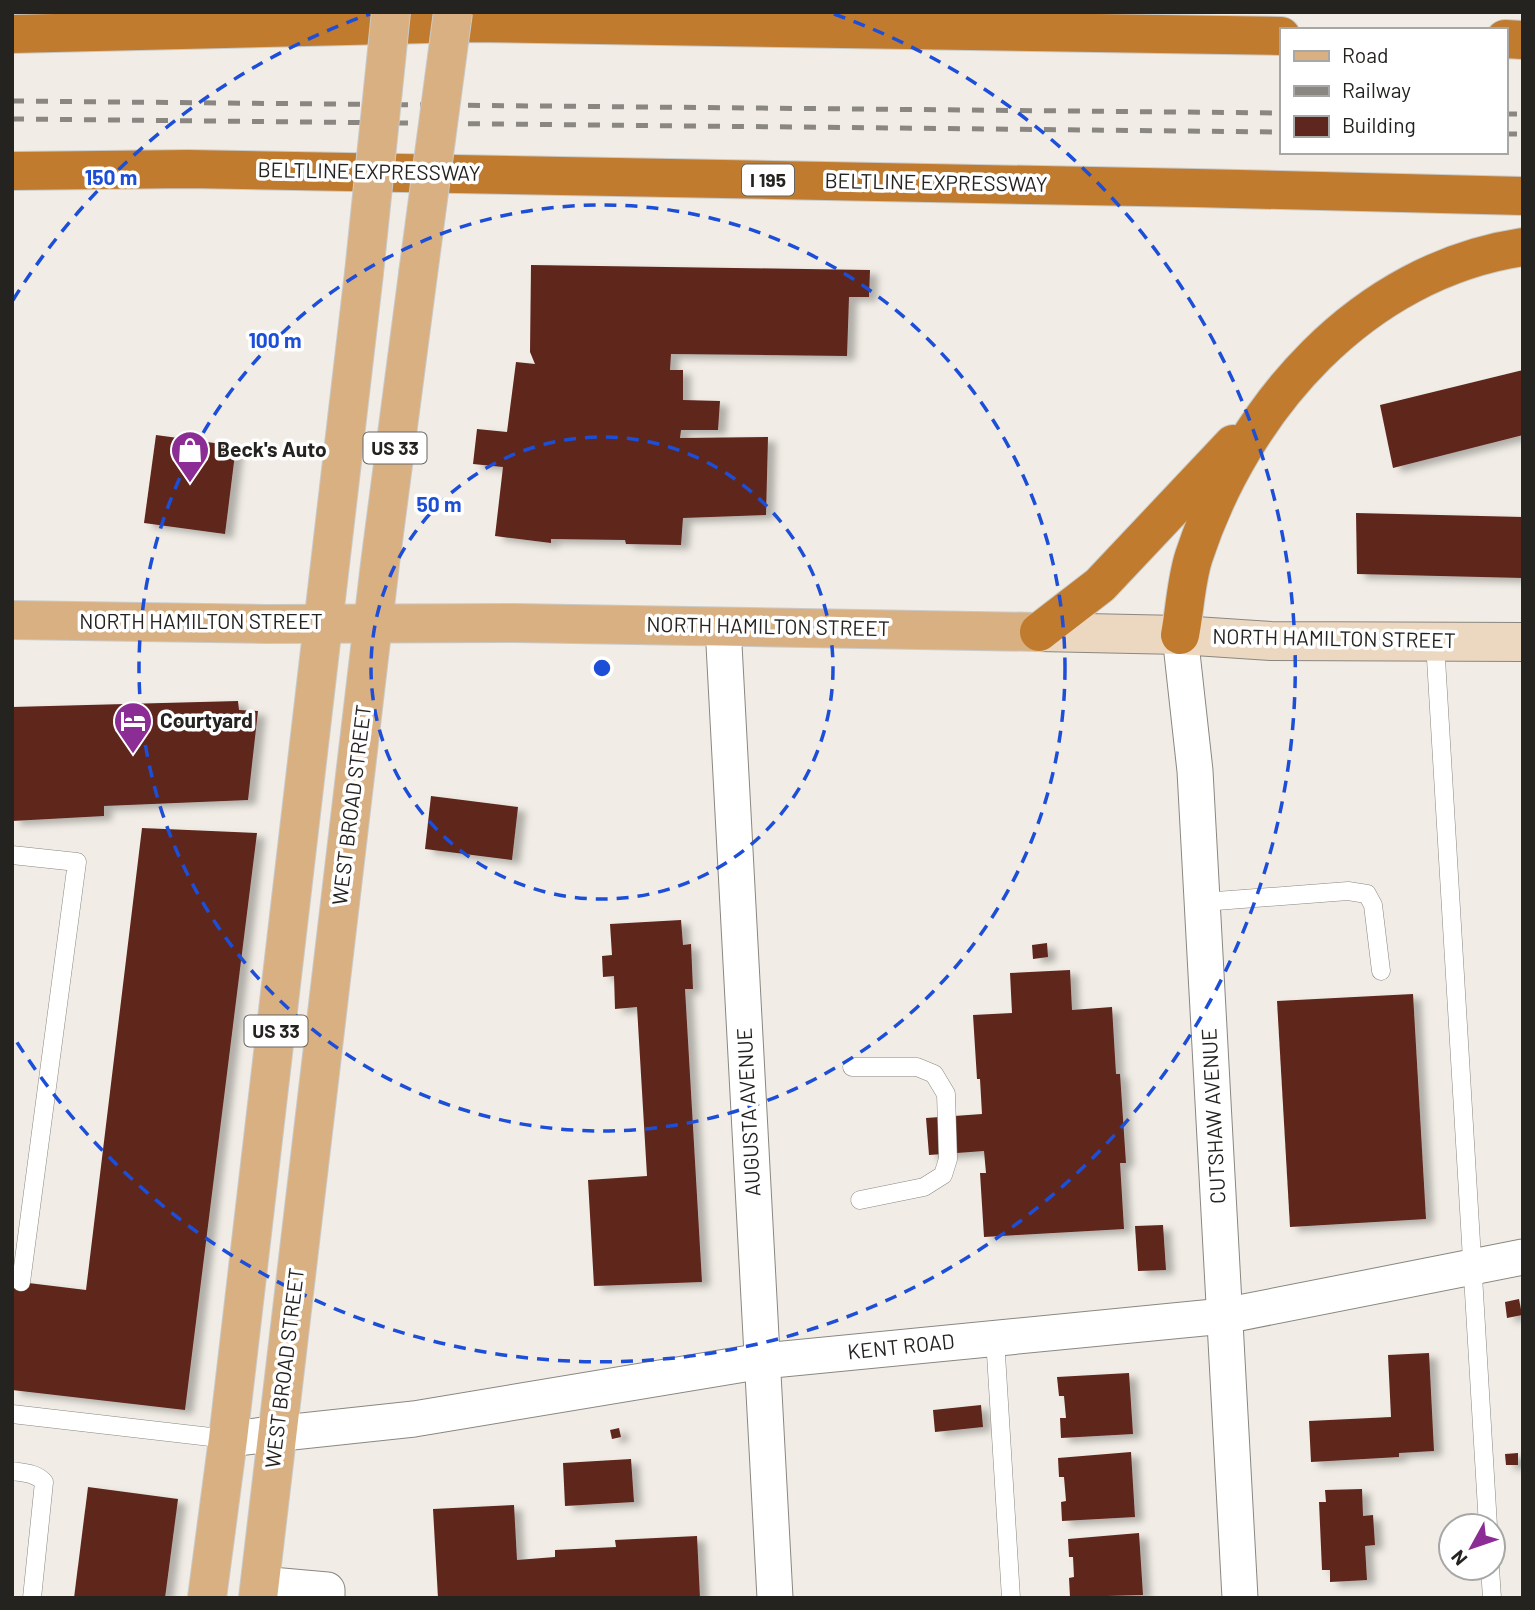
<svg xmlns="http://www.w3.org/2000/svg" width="1535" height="1610" font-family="Barlow,sans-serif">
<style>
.building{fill:#5e261e;filter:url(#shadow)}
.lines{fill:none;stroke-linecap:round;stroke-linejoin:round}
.lane-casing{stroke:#8a8780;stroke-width:19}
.street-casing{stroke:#8a8780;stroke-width:37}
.secondary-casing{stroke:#8a8780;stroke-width:40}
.primary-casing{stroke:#cacac9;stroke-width:40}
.highway-casing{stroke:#cacac9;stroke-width:40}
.lane{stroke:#fff;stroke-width:18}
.street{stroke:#fff;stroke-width:35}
.secondary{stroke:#ecd7c0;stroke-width:38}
.primary{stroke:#d9b082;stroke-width:38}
.highway{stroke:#c07b2e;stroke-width:38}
.rail{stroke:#8a8782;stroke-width:5;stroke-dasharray:12 12;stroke-linecap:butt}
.primary-bridge-casing{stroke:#cacac9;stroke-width:40;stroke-linecap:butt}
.primary-bridge{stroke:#d9b082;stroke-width:38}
.ring{fill:none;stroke:#1d4ed8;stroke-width:3.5;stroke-dasharray:12 9}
.labels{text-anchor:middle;stroke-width:7;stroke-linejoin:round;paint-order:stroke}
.shield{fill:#fff;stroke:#666563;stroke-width:2}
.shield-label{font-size:19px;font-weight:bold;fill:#242320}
.street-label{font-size:21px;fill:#242320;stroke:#fff}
.poi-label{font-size:21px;font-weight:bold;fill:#242320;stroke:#fff;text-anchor:start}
.centre{fill:#1d4ed8;stroke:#fff;stroke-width:3.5}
.ring-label{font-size:21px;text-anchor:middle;font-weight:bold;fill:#1d4ed8;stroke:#fff;stroke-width:7;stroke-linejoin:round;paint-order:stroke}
</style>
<defs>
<filter id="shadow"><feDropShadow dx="8" dy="4.5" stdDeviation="3.5" flood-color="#0004"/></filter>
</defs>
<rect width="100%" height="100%" fill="#f1ede6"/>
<!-- building -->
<g class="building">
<path d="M531,265L870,270L869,297H849L847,356L671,354L670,370H683V400L720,401L718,430H681L680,438L768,437L766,515L683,518L681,545L626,544L625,540L551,539V543L495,536L503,467L473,464L477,429L507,432L516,362L535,364L530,352Z"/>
<path d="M1523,370V435L1393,468L1380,405Z"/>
<path d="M156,435L236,446L225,534L144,523Z"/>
<path d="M1356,513L1523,517V578L1357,574Z"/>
<path d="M238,701L239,710L258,711L248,800L104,806V816L12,821V707Z"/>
<path d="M431,796L518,807L512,860L425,849Z"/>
<path d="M142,828L257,833L185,1410L12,1390V1281L86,1290Z"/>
<path d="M681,920L683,945L691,944L693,989H685L702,1282L594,1286L588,1180L647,1176L637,1007L615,1009L614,976L603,977L602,956L612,955L610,924Z"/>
<path d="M1047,943L1048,957L1033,959L1032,945Z"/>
<path d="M1070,970L1072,1010L1112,1007L1116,1074H1120L1126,1163H1120L1124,1229L984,1237L980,1173H986L984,1151L929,1155L926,1118L982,1114L980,1079H977L973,1015L1012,1013L1010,973Z"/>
<path d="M1413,994L1426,1219L1290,1227L1277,1001Z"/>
<path d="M1163,1225L1166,1270L1138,1271L1135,1226Z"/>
<path d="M1519,1299L1522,1315L1507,1318L1505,1302Z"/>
<path d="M1429,1353L1434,1451L1399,1453V1457L1311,1462L1309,1421L1391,1417L1388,1355Z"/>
<path d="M1129,1373L1133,1434L1061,1438L1060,1418H1066L1064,1396H1059L1057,1377Z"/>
<path d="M981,1405L983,1427L935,1432L933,1410Z"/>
<path d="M619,1428L621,1437L612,1439L610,1430Z"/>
<path d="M1131,1452L1135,1517L1062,1521L1061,1502L1066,1501L1064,1477H1059L1058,1458Z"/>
<path d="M1518,1453V1465H1506L1505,1454Z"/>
<path d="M631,1459L634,1502L565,1506L563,1463Z"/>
<path d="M88,1487L178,1499L165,1598H74Z"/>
<path d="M1362,1489L1363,1516L1373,1515L1375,1545L1365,1546L1367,1580L1330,1582V1570H1322L1319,1502H1326L1325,1490Z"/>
<path d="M514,1505L517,1560L555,1557V1550L616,1547L615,1540L697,1536L700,1598H438L433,1509Z"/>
<path d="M1139,1533L1143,1595L1070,1597L1069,1578L1074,1577L1073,1557H1069L1068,1539Z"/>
</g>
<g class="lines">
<defs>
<g id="lane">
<path d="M1435,642L1488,1526"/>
<path d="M12,855L77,862L21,1282"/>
<path d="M1203,902L1348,891L1367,894L1373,905L1381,971"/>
<path d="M852,1067H917L934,1074L946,1094L948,1159L943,1175L924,1187L860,1200"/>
<path d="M995,1338L1011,1598"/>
<path d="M12,1414L228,1439"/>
<path d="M12,1471C24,1473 36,1473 44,1482L32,1598"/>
<path d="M1490,1568L1492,1598"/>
</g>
<g id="street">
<path d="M723,626L775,1598"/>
<path d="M1180,635L1195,771L1240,1598"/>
<path d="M228,1439L414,1419L762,1361L1224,1316L1523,1257"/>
<path d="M260,1584L327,1590V1598"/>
</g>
<path id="secondary" d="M1039,632L1180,635L1271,641L1523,642"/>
<g id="primary">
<path d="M12,620L266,624L515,623L1039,632"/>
<path d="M207,1598L228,1439L364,273"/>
<path d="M258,1598L380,564L418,274"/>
</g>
<g id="highway">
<path d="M12,34L472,23L1281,36"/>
<path d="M1505,39L1523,40"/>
<path d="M12,171L188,169L1195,188L1523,196"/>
<path d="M1039,632L1100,585L1233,444"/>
<path d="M1180,635C1185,609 1186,580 1194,556C1243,407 1362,271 1523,247"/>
</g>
</defs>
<!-- lane casing -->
<use href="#lane" class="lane-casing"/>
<!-- street casing -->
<use href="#street" class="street-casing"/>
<!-- secondary casing -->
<use href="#secondary" class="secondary-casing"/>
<!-- primary casing -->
<use href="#primary" class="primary-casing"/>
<!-- highway casing -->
<use href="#highway" class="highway-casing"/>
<!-- lane -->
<use href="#lane" class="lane"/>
<!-- street -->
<use href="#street" class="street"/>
<!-- secondary -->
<use href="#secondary" class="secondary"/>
<!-- primary -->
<use href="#primary" class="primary"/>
<!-- highway -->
<use href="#highway" class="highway"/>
<!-- rail -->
<g class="rail">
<path d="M12,101L1281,113"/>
<path d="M1505,114H1523"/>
<path d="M12,119L1281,132"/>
<path d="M1505,134H1523"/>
</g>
<defs>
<g id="primary-bridge">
<path d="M364,273L391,12"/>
<path d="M418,274L453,12"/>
</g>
</defs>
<!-- primary-bridge casing -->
<use href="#primary-bridge" class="primary-bridge-casing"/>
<!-- primary-bridge -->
<use href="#primary-bridge" class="primary-bridge"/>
</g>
<!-- distance rings -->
<g class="ring">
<circle cx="602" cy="668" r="231"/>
<circle cx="602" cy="668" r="463"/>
<path d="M13 300A694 694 0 0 1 370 14M834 14A694 694 0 1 1 13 1036"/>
</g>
<!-- icons -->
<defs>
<symbol id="shop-pin" viewBox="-11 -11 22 30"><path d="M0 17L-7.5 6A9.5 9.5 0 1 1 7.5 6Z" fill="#8c2c95" stroke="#fff"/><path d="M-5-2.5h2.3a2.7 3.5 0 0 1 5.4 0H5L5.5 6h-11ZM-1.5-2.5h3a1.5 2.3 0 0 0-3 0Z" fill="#fff"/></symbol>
<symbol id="hotel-pin" viewBox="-11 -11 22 30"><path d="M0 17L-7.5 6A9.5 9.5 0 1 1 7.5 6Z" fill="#8c2c95" stroke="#fff"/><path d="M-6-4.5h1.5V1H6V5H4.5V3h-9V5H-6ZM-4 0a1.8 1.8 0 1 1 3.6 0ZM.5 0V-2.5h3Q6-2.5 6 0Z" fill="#fff"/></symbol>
</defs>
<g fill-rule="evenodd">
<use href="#shop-pin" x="168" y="428" width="44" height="60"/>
<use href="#hotel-pin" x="111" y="699" width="44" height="60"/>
</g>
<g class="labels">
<!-- shield labels -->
<g class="shield">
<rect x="742" y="164.5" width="52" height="31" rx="5"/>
<rect x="363.5" y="432.5" width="63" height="31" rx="5"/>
<rect x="244.5" y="1015.5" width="63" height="31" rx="5"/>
</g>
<g class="shield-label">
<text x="768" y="187">I 195</text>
<text x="395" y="455">US 33</text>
<text x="276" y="1038">US 33</text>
</g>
<!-- street labels -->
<g class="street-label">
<text transform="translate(369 172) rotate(1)" y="7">BELTLINE EXPRESSWAY</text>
<text transform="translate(936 183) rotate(1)" y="7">BELTLINE EXPRESSWAY</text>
<text x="201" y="629">NORTH HAMILTON STREET</text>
<text transform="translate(768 627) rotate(1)" y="7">NORTH HAMILTON STREET</text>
<text transform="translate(1334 639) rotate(1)" y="7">NORTH HAMILTON STREET</text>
<text transform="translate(352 805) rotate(-83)" y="7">WEST BROAD STREET</text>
<text transform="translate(749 1112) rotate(-93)" y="7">AUGUSTA AVENUE</text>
<text transform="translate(1214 1116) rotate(-93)" y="7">CUTSHAW AVENUE</text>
<text transform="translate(901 1347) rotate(-6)" y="7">KENT ROAD</text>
<text transform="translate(285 1368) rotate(-83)" y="7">WEST BROAD STREET</text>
</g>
<!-- poi labels -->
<g class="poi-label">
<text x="217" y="457">Beck's Auto</text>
<text x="160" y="728">Courtyard</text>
</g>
</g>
<circle cx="602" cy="668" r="10" class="centre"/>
<g class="ring-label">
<text x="111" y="185">150 m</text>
<text x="275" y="348">100 m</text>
<text x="439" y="512">50 m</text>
</g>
<!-- border -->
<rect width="1535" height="1610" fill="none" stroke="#242320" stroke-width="28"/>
<!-- legend -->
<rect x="1280" y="28" width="228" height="126" fill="#ffffff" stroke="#a7a7a6" stroke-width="2"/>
<rect x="1294" y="51" width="35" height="10" fill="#d9b082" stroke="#a7a7a6" stroke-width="2"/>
<text x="1342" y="63" font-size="21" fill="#242320">Road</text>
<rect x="1294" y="86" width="35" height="10" fill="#8a8782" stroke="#a7a7a6" stroke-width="2"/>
<text x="1342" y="98" font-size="21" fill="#242320">Railway</text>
<rect x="1294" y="116" width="35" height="21" fill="#5e261e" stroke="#a7a7a6" stroke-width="2"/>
<text x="1342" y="133" font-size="21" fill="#242320">Building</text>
<!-- north arrow -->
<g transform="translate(1472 1547) rotate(230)"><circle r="33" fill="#ffffff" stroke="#a7a7a6" stroke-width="2"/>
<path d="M0-5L12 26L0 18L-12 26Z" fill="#8c2c95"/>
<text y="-10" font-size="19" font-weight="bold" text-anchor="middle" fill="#242320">N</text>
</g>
</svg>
